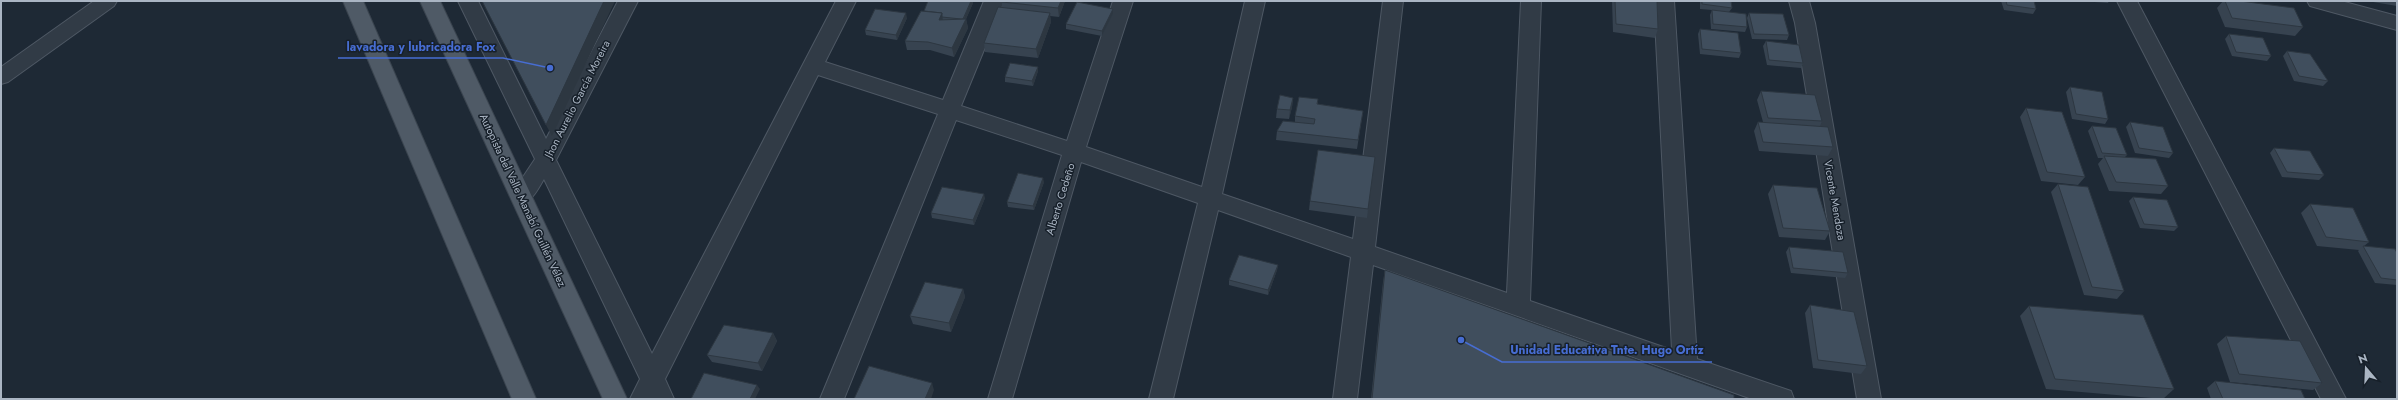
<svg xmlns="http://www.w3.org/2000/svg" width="2398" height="400" font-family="Jost,sans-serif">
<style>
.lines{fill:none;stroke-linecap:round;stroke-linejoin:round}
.street-casing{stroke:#4e5864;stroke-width:2}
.primary-casing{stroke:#3a444f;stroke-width:2}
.street{fill:#313b46;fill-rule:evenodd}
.primary{fill:#4f5a66;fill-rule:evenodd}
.wall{fill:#374350}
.shaded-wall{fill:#2d3741}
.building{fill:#404e5d;stroke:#2d3741}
.labels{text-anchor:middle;stroke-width:3;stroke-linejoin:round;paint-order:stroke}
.street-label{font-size:11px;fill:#aab5c3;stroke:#17202a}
.leader{fill:none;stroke:#476dd2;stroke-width:1.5}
.callout-dot{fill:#476dd2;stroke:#17202a;stroke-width:1.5}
.callout-label{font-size:12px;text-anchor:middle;font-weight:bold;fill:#476dd2;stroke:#17202a;stroke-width:3;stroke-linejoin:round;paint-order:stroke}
</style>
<rect width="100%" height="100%" fill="#1e2935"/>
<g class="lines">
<defs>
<g id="street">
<path d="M94,1H117L114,6L8,82L1,84V67Z"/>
<path d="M458,1H478L546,139L618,1H638L556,160L652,354L836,1H856L825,62L943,100L984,1H1004L961,106L1067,141L1113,1H1133L1086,147L1202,187L1245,1H1265L1222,194L1353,239L1383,1H1403L1375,247L1507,293L1521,1H1541L1530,301L1672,350L1654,1H1674L1697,359L1791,391L1794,399H1752L1373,265L1357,399H1333L1351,257L1218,210L1173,399H1149L1198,203L1081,162L1012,399H988L1062,155L956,120L844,399H820L938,114L818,75L665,379L674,399H630L640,379L544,179C536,192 531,206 514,201L511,195L535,159Z"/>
<path d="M1789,1H1809L1815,23L1881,399H1857L1795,23Z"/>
<path d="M2117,1H2137L2346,399H2321Z"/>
<path d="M2307,1H2341L2397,16V30L2310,6Z"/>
</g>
<g id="primary">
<path d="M343,1H363L536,399H512Z"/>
<path d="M420,1H440L627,399H603Z"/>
</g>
</defs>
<!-- street casing -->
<use href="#street" class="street-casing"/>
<!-- primary casing -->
<use href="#primary" class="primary-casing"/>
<!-- street -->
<use href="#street" class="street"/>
<!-- primary -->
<use href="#primary" class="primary"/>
</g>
<!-- wall -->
<g class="wall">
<path d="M928,1H972L973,3L966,19L968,28L954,57L930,50H907L905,41L924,11Z"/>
<path d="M1065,1L1059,17L1050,16L1051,22L1038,58L985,52L984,43L1002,7V2Z"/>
<path d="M1612,1H1657L1658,29L1655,38L1613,32Z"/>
<path d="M1700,1H1731L1732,8L1729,12L1747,27L1745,32L1711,29L1710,15L1712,10L1700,9Z"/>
<path d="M2001,1H2034L2036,9L2033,14L2004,10Z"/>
<path d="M2081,1H2109L2108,3Z"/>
<path d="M2223,1H2240L2303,27L2295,36L2225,27L2217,8Z"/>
<path d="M2367,1H2397V6Z"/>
<path d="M1113,9V14L1102,36L1066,29V24Z"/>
<path d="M1749,13L1789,35L1787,40L1752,39L1747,18Z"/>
<path d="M907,18L897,40L866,35L865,30Z"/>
<path d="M1700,29L1741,53L1739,58L1700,54L1698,34Z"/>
<path d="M2229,34L2271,56L2267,61L2232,56L2225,39Z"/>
<path d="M1766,41L1803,63L1801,68L1767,65L1763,46Z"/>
<path d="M2287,51L2328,81L2323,86L2294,81L2283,56Z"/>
<path d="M1038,67V71L1033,86L1005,82V77Z"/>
<path d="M2070,87L2108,119L2105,124L2072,119L2066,92Z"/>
<path d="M1761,91L1822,121L1820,126L1833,147L1828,156L1759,151L1754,131L1758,122H1763L1757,100Z"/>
<path d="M1293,98L1292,107L1289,119L1276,118L1277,109Z"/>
<path d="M1318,99V104L1363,111L1357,149L1276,140L1277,131L1295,122V116Z"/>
<path d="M2026,108L2085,177L2078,185L2041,181L2020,117Z"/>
<path d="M2130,122L2173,153L2169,158L2135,153L2126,127Z"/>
<path d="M2092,126L2127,155L2125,157L2168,186L2161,194L2109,191L2098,164L2103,158H2098L2088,131Z"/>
<path d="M2274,148L2324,175L2319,180L2282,177L2270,153Z"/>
<path d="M1044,182L1034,210L1008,207L1007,202Z"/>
<path d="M2058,184L2124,291L2117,299L2084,295L2051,192Z"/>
<path d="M1773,185L1830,231L1825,240L1779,237L1768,194Z"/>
<path d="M2133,197L2178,227L2174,231L2140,228L2129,201Z"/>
<path d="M985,198L974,225L932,218L931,213Z"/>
<path d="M1310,201L1368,209L1367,218L1309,210Z"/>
<path d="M2310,204L2369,242L2364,246L2397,253V285L2375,283L2358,251L2359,250L2317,246L2301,213Z"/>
<path d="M1789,247L1848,273L1845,278L1791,273L1786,252Z"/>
<path d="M1278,265L1277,270L1268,295L1229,285V280Z"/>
<path d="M1385,270L1734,399H1371L1383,282Z"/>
<path d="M963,289L965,297L951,332L913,324L910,316Z"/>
<path d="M1810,305L1867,366L1861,374L1813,368L1805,313Z"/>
<path d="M2029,306L2174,389L2163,399L2046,389L2020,316Z"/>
<path d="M773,333L777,341L762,371L712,362L707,355Z"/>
<path d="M2226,336L2322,383L2313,390L2230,382L2217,344Z"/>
<path d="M2215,381L2305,399H2211L2207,388Z"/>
</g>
<!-- shaded-wall -->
<g class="shaded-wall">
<path d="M604,1H615L552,136L546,125Z"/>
<path d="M971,1H972L973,3L964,24L966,19L968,28L954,57L952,48Z"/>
<path d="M1061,1H1065L1059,17L1058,8Z"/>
<path d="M1113,9V14L1102,36V31Z"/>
<path d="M906,13L907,18L897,40L896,35Z"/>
<path d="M942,13L943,22L939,20Z"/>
<path d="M1050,13L1051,22L1038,58L1036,49Z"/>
<path d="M1038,67V71L1033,86L1032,81Z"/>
<path d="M1293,98L1292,107L1289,119L1290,110Z"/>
<path d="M1043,178L1044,182L1034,210L1033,206Z"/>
<path d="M984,194L985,198L974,225L973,220Z"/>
<path d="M1278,265L1277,270L1268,295V290Z"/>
<path d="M963,289L965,297L951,332L949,323Z"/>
<path d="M773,333L777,341L762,371L758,363Z"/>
<path d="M932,383L934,390L931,399H925Z"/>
<path d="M757,385L760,389L755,399H750Z"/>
</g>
<!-- building -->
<g class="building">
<path d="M482,1H604L546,125Z"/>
<path d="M928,1H971L963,19H961L942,17V13L924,11Z"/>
<path d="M1002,1H1061L1058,8L1002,2Z"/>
<path d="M1615,1H1657L1658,29L1616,24Z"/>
<path d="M1702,1H1731L1732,8L1702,4Z"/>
<path d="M2006,1H2034L2036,9L2007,5Z"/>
<path d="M2225,1H2240L2294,8L2303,27L2232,18Z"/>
<path d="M1077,2L1113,9L1102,31L1066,24Z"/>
<path d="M998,7L1050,13L1036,49L984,43Z"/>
<path d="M875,9L906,13L896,35L865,30Z"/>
<path d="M1712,10L1746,14L1747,27L1713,24Z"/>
<path d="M921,11L942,13L939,20L966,19L952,48L928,42L905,41Z"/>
<path d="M1749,13L1783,14L1789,35L1754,34Z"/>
<path d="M1700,29L1738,33L1741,53L1702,49Z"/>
<path d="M2229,34L2263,38L2271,56L2236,52Z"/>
<path d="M1766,41L1799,45L1803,63L1769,60Z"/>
<path d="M2287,51L2310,54L2328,81L2299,76Z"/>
<path d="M1010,63L1038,67L1032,81L1005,77Z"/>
<path d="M2070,87L2102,92L2108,119L2076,114Z"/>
<path d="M1761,91L1815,95L1822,121L1768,118Z"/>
<path d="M1280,95L1293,98L1290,110L1277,109Z"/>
<path d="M1299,97L1318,99L1317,104L1363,111L1358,140L1277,131L1283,121L1314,124L1315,119L1295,116Z"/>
<path d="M2026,108L2062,112L2085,177L2047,172Z"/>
<path d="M1758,122L1828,127L1833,147L1763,142Z"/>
<path d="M2130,122L2163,127L2173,153L2139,148Z"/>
<path d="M2092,126L2116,128L2127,155L2102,153Z"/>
<path d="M2274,148L2310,151L2324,175L2287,172Z"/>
<path d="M1318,150L1375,157L1368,209L1310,201Z"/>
<path d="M2104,156L2156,159L2168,186L2116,182Z"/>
<path d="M1018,173L1043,178L1033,206L1007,202Z"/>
<path d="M2058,184L2088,187L2124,291L2092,287Z"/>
<path d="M1773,185L1817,188L1830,231L1783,228Z"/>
<path d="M942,187L984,194L973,220L931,213Z"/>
<path d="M2133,197L2167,200L2178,227L2144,224Z"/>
<path d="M2310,204L2353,208L2369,242L2326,237Z"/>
<path d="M2363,246L2395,249L2397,253V280L2381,278Z"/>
<path d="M1789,247L1843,252L1848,273L1793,268Z"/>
<path d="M1239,255L1278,265L1268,290L1229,280Z"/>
<path d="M1385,270L1734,395V399H1372Z"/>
<path d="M925,282L963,289L949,323L910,316Z"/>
<path d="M1810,305L1854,312L1867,366L1818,360Z"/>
<path d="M2029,306L2143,315L2174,389L2055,379Z"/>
<path d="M724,325L773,333L758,363L707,355Z"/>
<path d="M2226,336L2300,341L2322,383L2239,374Z"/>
<path d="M869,366L932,383L925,399H854Z"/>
<path d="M704,373L757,385L750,399H691Z"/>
<path d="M2215,381L2301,390L2305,399H2223Z"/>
</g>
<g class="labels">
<!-- street labels -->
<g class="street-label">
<text transform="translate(577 99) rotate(-63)" y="4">Jhon Aurelio García Moreira</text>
<text transform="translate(1060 199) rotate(-73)" y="4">Alberto Cedeño</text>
<text transform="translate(523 200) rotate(65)" y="4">Autopista del Valle Manabí Guillén Vélez</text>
<text transform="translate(1835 200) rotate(80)" y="4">Vicente Mendoza</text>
</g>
</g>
<!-- callouts -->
<path class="leader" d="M550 68L503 58H338M1461 340L1502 362H1712"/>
<g class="callout-dot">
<circle cx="550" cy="68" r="4"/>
<circle cx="1461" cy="340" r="4"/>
</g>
<g class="callout-label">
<text x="421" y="51">lavadora y lubricadora Fox</text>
<text x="1607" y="354">Unidad Educativa Tnte. Hugo Ortíz</text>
</g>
<!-- border -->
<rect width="2398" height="400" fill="none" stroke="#aab5c3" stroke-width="4"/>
<!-- north arrow -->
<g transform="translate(2366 368) rotate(341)" stroke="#17202a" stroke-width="3" paint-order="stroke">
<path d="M0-3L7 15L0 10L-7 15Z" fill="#aab5c3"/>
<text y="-6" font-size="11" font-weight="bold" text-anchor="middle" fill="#aab5c3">N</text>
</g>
</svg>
